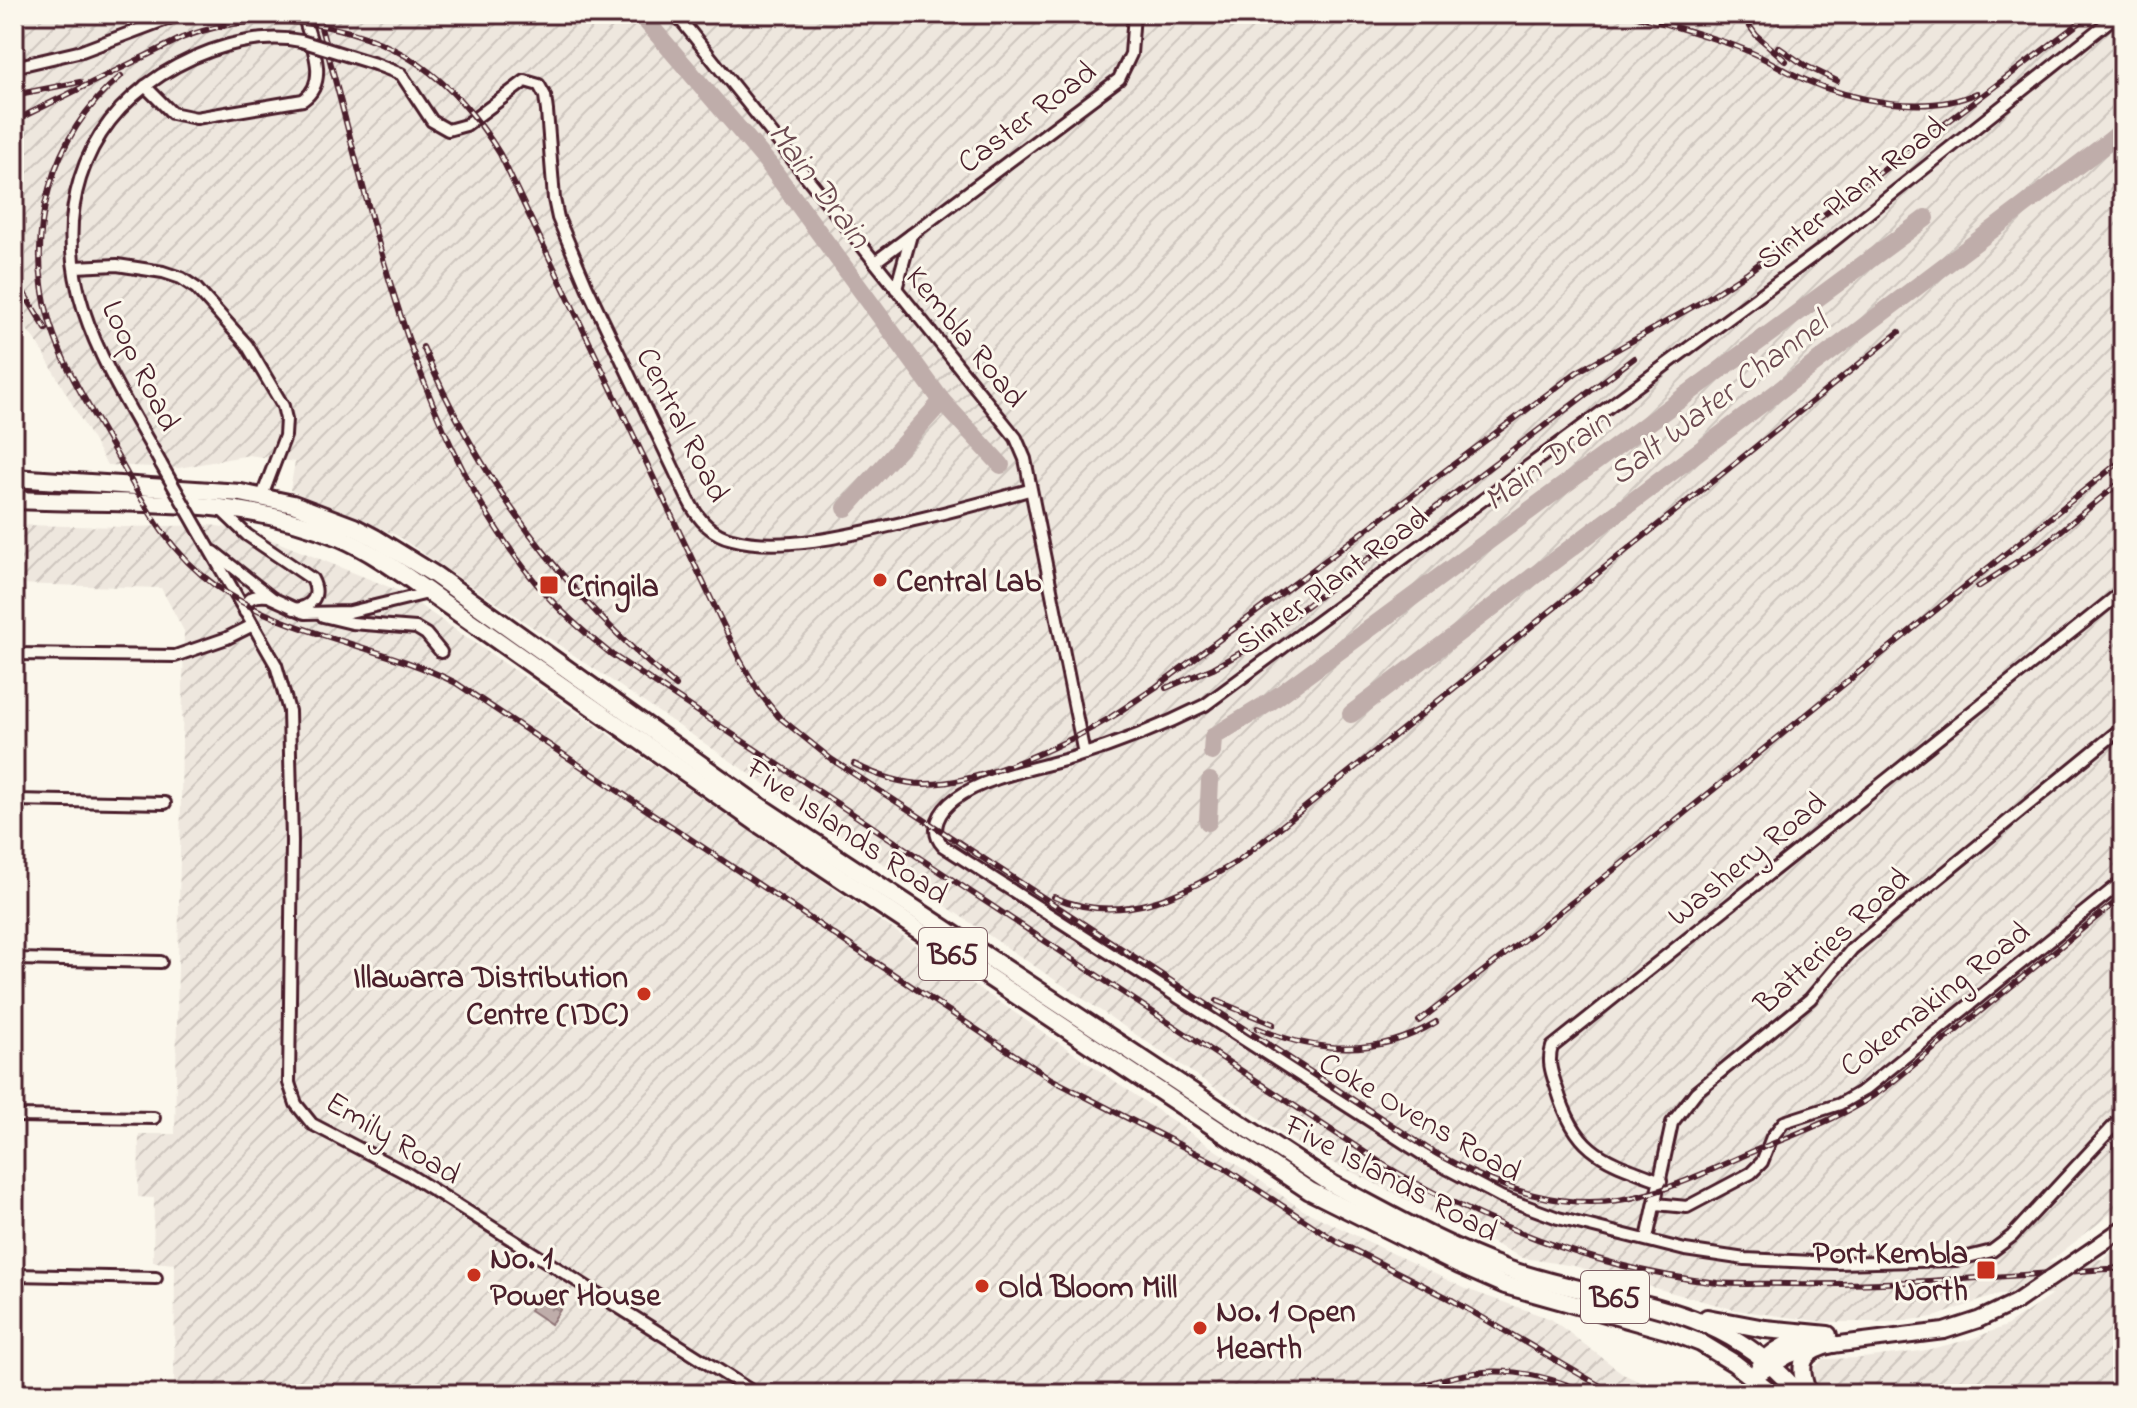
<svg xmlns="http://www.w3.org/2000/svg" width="2137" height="1408" font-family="'Indie Flower',sans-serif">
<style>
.industrial{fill:url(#industrial-furrows)}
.water{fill:url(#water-ripples);stroke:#907477;stroke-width:2}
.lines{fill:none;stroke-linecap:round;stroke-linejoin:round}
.river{stroke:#bfadaa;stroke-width:18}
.street-casing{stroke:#4a1f2b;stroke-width:16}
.secondary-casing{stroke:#4a1f2b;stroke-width:20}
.primary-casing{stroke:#4a1f2b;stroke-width:22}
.street{stroke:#fbf7ec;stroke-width:10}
.secondary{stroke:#fbf7ec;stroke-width:14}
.primary{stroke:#fbf7ec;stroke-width:16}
.rail-casing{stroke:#4a1f2b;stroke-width:6}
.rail{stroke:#fbf7ec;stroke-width:3;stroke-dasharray:9;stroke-linecap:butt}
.street-bridge-casing{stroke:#4a1f2b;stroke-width:16;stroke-linecap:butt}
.secondary-bridge-casing{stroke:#4a1f2b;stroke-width:20;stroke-linecap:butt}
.street-bridge{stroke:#fbf7ec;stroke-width:10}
.secondary-bridge{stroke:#fbf7ec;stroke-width:14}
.poi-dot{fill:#c8321e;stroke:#fbf7ec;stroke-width:3}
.labels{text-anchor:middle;stroke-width:6;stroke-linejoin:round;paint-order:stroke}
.shield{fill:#fbf7ec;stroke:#7f6065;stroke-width:2}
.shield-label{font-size:30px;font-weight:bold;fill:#4a1f2b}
.street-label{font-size:32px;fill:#4a1f2b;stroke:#fbf7ec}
.poi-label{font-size:32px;font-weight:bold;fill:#4a1f2b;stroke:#fbf7ec;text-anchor:start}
.water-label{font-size:34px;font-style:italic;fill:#6d4a51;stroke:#fbf7ec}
</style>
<defs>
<pattern id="industrial-furrows" width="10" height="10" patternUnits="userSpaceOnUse" patternTransform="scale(2)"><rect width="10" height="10" fill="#eee7de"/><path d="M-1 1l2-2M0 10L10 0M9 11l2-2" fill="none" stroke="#cec6bf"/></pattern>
<pattern id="water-ripples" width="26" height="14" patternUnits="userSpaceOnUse" patternTransform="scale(2)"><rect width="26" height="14" fill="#bfadaa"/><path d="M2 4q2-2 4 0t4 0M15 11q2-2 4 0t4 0" fill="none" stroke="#9d8c8b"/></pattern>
</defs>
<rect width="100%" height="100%" fill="#fbf7ec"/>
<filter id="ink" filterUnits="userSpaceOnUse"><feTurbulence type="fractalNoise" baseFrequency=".0125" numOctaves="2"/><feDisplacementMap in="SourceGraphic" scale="16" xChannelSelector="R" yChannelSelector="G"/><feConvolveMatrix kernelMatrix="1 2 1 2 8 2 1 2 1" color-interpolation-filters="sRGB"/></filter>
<g filter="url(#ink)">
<!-- industrial -->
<g class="industrial">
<path d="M14,14H2123V1204L2048,1263L2103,1259L2123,1243V1394H1821L1809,1373L1823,1359L1862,1358L1922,1351L1968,1340L2006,1326L2052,1295L1999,1294L1934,1317L1893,1322H1824L1736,1310L1574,1266L1523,1258L1304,1148L396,535L290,490L295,462L249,455L179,468L107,465L38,344L14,313Z"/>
<path d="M14,525L127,527L210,525L250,531L399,591L1303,1210L1466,1289L1551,1319L1625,1375L1666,1394H174L175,1264L153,1262L154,1198L138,1197L139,1134H175L184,631L161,588L14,584Z"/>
</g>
<!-- water -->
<path class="water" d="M541,1292L563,1305L551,1324L530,1310Z"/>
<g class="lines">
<!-- river -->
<g class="river">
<path d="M640,14L768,163L942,401L1001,465"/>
<path d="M846,508L942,401"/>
<path d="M1351,714L2123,131"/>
<path d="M1212,752L1213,737L1270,702L1926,218"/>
<path d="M1208,822L1210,781"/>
</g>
<defs>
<g id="street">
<path d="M676,14L1016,438L1025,459L1084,754"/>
<path d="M2118,14L1828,245L1205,705C1161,727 1118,744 1072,758C1037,768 984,777 955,799C940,810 928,830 943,846L1433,1161L1501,1197L1558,1218L1685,1250L1745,1259L1836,1263L1956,1260L1992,1251L2012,1236L2123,1116"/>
<path d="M375,64L401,74L432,121L448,130L466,125L525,81L539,85L545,96L547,111L554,199L558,218L587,287L688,499C697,518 711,534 732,539C783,553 859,533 910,521C950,512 990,501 1029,490"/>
<path d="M14,67L82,51L180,14"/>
<path d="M145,86L172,113L196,118L303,100C331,81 310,41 303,14"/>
<path d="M875,262L1119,79L1131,54L1134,14"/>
<path d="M75,267L117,265L163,272L181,278L196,288L247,345L283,406L286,419L285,436L262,496"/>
<path d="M896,289L911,235"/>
<path d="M161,464C134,415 101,364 84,311C54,218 78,129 161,75C201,50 253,32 301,41"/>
<path d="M221,510L247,535L312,579C321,596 312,607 294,609"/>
<path d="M198,529L276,665L289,711L292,841L289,1083L296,1104L312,1124L408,1174L756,1394"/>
<path d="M214,552L272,598L305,613L350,612L428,593"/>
<path d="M245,612C244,597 255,595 268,596"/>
<path d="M323,616L352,623L416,628L426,634L441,652"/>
<path d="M14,654L175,656L227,638L251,626"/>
<path d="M14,800L165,803"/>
<path d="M14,959L161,962"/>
<path d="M14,1116L154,1118"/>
<path d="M1661,1181C1602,1159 1577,1154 1557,1089C1552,1074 1547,1062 1552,1047L2123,591"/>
<path d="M1656,1204L1687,1207L1751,1173L1762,1162L1772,1137L1784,1122L1840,1104L1864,1090L2123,881"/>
<path d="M1647,1239L1672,1123L1696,1092L1810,999L1852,949L2123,727"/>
<path d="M14,1275L156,1278"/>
</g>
<g id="secondary">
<path d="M2102,1243L2123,1228"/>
<path d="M1758,1368C1770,1349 1793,1339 1815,1336"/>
<path d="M1753,1377L1788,1356L1808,1348L1944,1331L1978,1320L2016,1302"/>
</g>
<g id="primary">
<path d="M14,478L241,493L293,504L354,527L375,538L435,575L759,806L1332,1184C1389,1214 1446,1247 1507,1269C1615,1307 1718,1297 1799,1394"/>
<path d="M14,500C123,505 238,494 341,538C373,552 401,573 430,593L756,822L1310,1191L1459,1265L1505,1285L1670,1331L1701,1343L1734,1363L1773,1394"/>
<path d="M1707,1318L1765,1329L1828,1335"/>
<path d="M1808,1394C1797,1364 1800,1351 1833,1344"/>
</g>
</defs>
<!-- street casing -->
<use href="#street" class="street-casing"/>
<!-- secondary casing -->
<use href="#secondary" class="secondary-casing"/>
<!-- primary casing -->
<use href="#primary" class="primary-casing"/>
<!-- street -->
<use href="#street" class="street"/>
<!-- secondary -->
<use href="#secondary" class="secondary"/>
<!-- primary -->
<use href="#primary" class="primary"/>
<defs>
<g id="rail">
<path d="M1631,14C1668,25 1707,35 1743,49C1764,57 1783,70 1803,79C1852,101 1927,116 1977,93"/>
<path d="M1741,14L1756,35L1786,61"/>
<path d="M318,17C370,201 411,433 536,583C558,610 584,632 611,654L1384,1165C1486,1225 1599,1270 1718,1283C1742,1285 1766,1283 1791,1284C1901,1286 2012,1275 2123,1268"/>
<path d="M1778,47L1806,66L1837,81"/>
<path d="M121,76C50,135 24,234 50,323C64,369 92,411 115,452C144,504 167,551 216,586C287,636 379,644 456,683L1051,1079L1223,1167L1336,1241L1452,1300L1614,1394"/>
<path d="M14,95L80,82"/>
<path d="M14,121L182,38C222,22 261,18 303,23C393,33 454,78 500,154L740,660L758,691L779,717L831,759L1427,1148C1495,1188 1568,1217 1647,1194C1684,1184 1719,1166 1754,1151C1801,1132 1849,1115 1890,1084L2123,896"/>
<path d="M14,277L46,329"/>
<path d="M423,347C479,479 564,595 676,686"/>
<path d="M1978,587L2046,543L2123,480"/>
<path d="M1166,688L1213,668L1253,646L1634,358"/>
<path d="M1111,717L1156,687L1577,372L1703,301L1748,272L2091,14"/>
<path d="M854,764C876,775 900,784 925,784C983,784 1071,742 1120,712"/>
<path d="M1054,897C1121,926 1181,896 1238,861L1899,332"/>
<path d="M1217,1001L1273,1024"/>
<path d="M1419,1021L1620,865L2123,459"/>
<path d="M1257,1028C1317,1053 1379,1057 1436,1022"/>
<path d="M1398,1394C1474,1366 1515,1362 1591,1394"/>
</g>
</defs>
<!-- rail casing -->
<use href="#rail" class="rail-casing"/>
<!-- rail -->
<use href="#rail" class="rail"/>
<defs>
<g id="street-bridge">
<path d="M301,41L375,64"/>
<path d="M161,464L198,529"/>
</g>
<path id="secondary-bridge" d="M2016,1302L2102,1243"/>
</defs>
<!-- street-bridge casing -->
<use href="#street-bridge" class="street-bridge-casing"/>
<!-- secondary-bridge casing -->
<use href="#secondary-bridge" class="secondary-bridge-casing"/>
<!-- street-bridge -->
<use href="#street-bridge" class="street-bridge"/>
<!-- secondary-bridge -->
<use href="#secondary-bridge" class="secondary-bridge"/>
</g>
</g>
<!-- markers -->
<g class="poi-dot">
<circle cx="880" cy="580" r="8"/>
<rect x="539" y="575" width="20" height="20" rx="4"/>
<circle cx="644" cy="994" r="8"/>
<rect x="1976" y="1260" width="20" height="20" rx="4"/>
<circle cx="474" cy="1275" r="8"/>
<circle cx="982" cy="1286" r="8"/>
<circle cx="1200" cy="1328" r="8"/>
</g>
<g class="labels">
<!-- shield labels -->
<g class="shield">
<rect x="919" y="928" width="68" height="52" rx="6"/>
<rect x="1581" y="1271" width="68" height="52" rx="6"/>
</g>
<g class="shield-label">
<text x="953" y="964">B65</text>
<text x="1615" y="1307">B65</text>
</g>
<!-- street labels -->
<g class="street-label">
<text transform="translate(1026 116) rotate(-37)" y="11">Caster Road</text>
<text transform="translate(1850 192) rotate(-38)" y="11">Sinter Plant Road</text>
<text transform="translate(967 336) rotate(51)" y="11">Kembla Road</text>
<text transform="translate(142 365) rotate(64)" y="11">Loop Road</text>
<text transform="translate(684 424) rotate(63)" y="11">Central Road</text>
<text transform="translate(1331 580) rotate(-36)" y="11">Sinter Plant Road</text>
<text transform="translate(848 830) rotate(34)" y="11">Five Islands Road</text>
<text transform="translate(1746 858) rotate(-39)" y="11">Washery Road</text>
<text transform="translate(1831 940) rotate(-43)" y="11">Batteries Road</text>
<text transform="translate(1934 998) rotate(-38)" y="11">Cokemaking Road</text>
<text transform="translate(1421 1116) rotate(30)" y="11">Coke Ovens Road</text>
<text transform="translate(394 1137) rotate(31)" y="11">Emily Road</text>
<text transform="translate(1392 1177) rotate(28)" y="11">Five Islands Road</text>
</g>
<!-- poi labels -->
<g class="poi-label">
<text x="896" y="591">Central Lab</text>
<text x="567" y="596">Cringila</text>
<text x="628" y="987" text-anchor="end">Illawarra Distribution<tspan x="628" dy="37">Centre (IDC)</tspan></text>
<text x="1968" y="1263" text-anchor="end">Port Kembla<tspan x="1968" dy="37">North</tspan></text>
<text x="490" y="1268">No. 1<tspan x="490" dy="37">Power House</tspan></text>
<text x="998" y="1297">Old Bloom Mill</text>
<text x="1216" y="1321">No. 1 Open<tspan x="1216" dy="37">Hearth</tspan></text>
</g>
<!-- water labels -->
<g class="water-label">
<text transform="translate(821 184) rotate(53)" y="12">Main Drain</text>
<text transform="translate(1717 397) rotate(-37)" y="12">Salt Water Channel</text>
<text transform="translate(1546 459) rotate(-36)" y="12">Main Drain</text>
</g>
</g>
<!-- margin -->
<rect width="2137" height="1408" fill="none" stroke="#fbf7ec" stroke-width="48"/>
<rect x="24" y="24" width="2089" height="1360" fill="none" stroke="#4a1f2b" stroke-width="3" filter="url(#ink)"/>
</svg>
